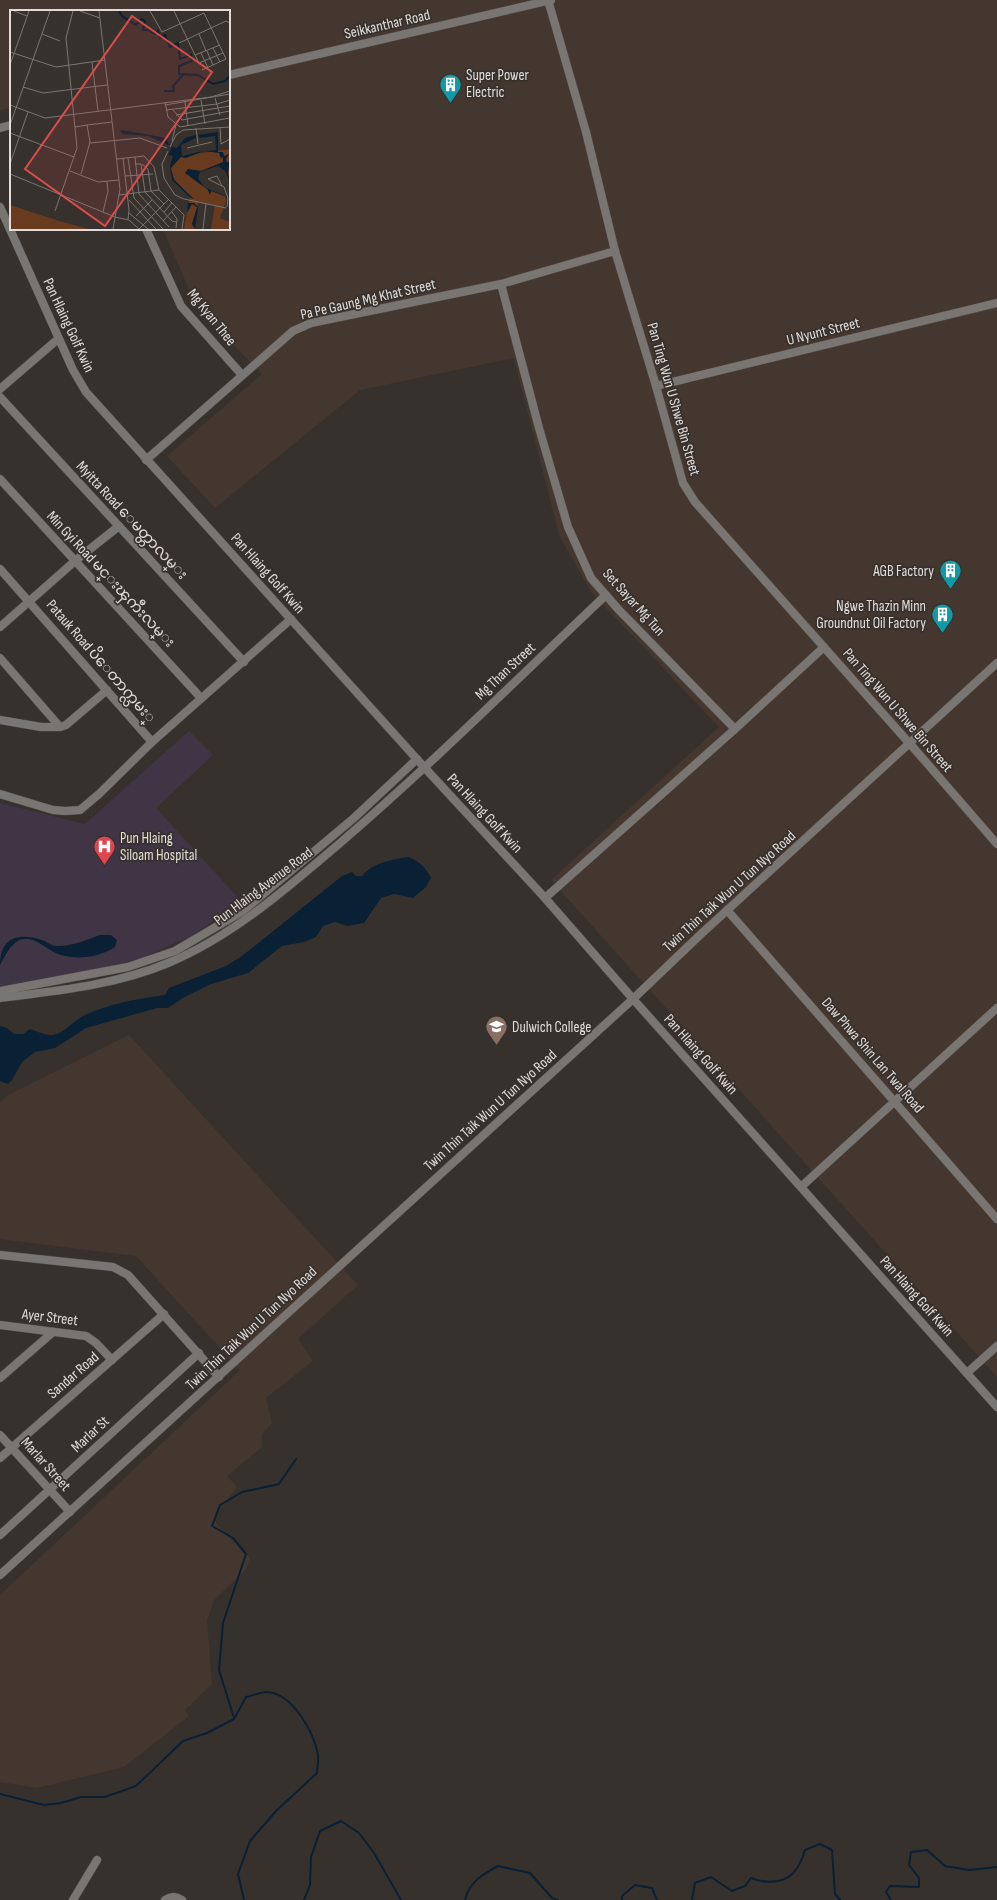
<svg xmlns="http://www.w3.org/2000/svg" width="997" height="1900" font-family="'Sofia Sans Condensed','Noto Sans Myanmar',sans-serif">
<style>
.built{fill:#443730}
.medical{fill:#403544}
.water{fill:#0a2034}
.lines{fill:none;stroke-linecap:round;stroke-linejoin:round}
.stream{stroke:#0a2034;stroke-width:2}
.minor-casing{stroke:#524c49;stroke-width:9}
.tertiary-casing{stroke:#524c49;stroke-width:9}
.minor{stroke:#797573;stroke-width:8}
.tertiary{stroke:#797573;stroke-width:8}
.labels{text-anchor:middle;stroke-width:3.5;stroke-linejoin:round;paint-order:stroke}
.street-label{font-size:15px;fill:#e1dcda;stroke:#37312d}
.poi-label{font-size:15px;fill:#e1dcda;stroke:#37312d;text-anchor:start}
.inset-river{fill:none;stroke:#0a2034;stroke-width:2}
.inset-road{fill:none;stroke:#7b7572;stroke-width:1}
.view{fill:#d84c4c;fill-opacity:0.15;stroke:#d84c4c;stroke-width:2}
.inset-edge{fill:none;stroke:#e1dcda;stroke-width:2}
</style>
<rect width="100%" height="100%" fill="#37312d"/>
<!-- built -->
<g class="built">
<path d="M0,0H997V1377L551,880L719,727L591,592L559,535L514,358L360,390L215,508L167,456L262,374L197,308L163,229H229V11H11V108L0,110Z"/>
<path d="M129,1035L358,1285L298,1339L313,1361L266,1398L272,1423L262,1434V1447L227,1476L237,1487L232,1494L216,1512L215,1521L220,1529L250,1558L246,1569L214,1600L207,1620L212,1684L185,1710L189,1716L124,1767L37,1788L0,1782V1595L240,1370L136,1256L0,1239V1102L8,1095Z"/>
</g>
<!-- medical -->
<path class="medical" d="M189,731L213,755L156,808L242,902L189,937L139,959L103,969L0,987V803L85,824Z"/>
<!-- water -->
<g class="water">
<path d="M409,857C420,862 426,868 431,878L426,887L413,898L394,894L381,898L364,923L347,926L335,922L323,926L316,937L304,942L282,946L248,973L211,984L183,998L168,1008H157L86,1028L55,1048L35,1052L22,1062L12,1080L8,1084L0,1081V1026L7,1028L14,1034H23L30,1029C39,1032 48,1037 57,1034C64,1032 76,1019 85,1015C112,1003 136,999 165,995L169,988L226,966L242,956L342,876L352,872L356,876H362C372,863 393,859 409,857Z"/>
<path d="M100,935H111L117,940L115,947C100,957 78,960 61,955C46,951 32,931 16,942C9,947 4,958 0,965C0,936 20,932 45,941C48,943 52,946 56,946C70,947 87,940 100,935Z"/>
</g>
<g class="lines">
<!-- stream -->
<g class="stream">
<path d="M234,1718L219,1670L223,1623L246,1554L233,1538L212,1526L220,1505L242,1492L279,1484L296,1459"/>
<path d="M0,1794L44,1805L61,1803L81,1797H105L136,1786L183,1741L207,1733L234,1719L246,1697C252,1696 260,1692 267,1692C292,1693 314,1732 318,1755C319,1760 317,1767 317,1773L276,1811L250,1841L238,1874L244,1900"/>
<path d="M304,1900L310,1885L311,1857L320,1831L341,1821L359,1833L374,1853L401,1900"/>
<path d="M465,1900C469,1882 483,1874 498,1866L530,1873L552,1898L558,1900"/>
<path d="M622,1900V1896L635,1885L652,1888L657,1900"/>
<path d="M692,1900L695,1883L711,1877L732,1891L745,1886L751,1878C766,1884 788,1884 797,1868C801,1863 803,1856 805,1850L820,1844L832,1850L835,1894L840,1900"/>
<path d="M891,1900L886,1892L890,1886L919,1887V1878L909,1865L911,1852L927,1850L945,1866L969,1870L997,1867"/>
</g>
<defs>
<g id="minor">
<path d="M548,0L586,132L615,251L656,386L683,483L695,502L918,753L997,844"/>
<path d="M146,229L181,306L242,375"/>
<path d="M501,284L539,428L568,527L591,578L618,609L735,729L824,647"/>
<path d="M656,386L997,303"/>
<path d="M0,389L58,339"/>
<path d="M0,397L244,662"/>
<path d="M146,460L293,331L311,323L501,284L615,251"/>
<path d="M0,479L201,698"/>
<path d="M0,569L152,742L291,619"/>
<path d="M0,627L75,561L119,526"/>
<path d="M0,658L60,727L66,725L107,690"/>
<path d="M0,720L41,727H60"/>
<path d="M0,794L53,810L65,811L80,810L99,794L152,742"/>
<path d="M545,898L735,729"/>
<path d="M727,910L997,1219"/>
<path d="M0,991L128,967L175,951L243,911L354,818L417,759"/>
<path d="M0,998C56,991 116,985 168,963C233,936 287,888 340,843C432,764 518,678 606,595"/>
<path d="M802,1186L997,1008"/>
<path d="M0,1255L113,1267L128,1275L219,1377"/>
<path d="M0,1325L86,1336L96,1343L112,1360"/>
<path d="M967,1373L997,1346"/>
<path d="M0,1378L53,1332"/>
<path d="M0,1435L70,1512"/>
<path d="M0,1458L164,1314"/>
<path d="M0,1535L199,1353"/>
<path d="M0,1575L633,999L700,935L997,663"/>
<path d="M73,1900L97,1860"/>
<path d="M165,1900C171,1896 176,1896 182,1900"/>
</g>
<g id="tertiary">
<path d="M229,75L551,0"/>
<path d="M0,128L11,125"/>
<path d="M0,207L73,370L86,392L424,767L545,898L633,999L997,1407"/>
</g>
</defs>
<!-- minor casing -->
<use href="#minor" class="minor-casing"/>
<!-- tertiary casing -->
<use href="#tertiary" class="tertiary-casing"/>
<!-- minor -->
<use href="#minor" class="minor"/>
<!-- tertiary -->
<use href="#tertiary" class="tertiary"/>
</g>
<!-- icons -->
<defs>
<symbol id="building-pin" viewBox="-11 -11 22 30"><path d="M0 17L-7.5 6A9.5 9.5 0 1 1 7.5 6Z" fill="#0f9aa8" stroke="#37312d"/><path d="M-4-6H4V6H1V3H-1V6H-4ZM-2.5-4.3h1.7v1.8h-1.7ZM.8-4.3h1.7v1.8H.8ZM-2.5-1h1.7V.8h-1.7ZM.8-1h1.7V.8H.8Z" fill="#fff"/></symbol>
<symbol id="hospital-pin" viewBox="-11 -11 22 30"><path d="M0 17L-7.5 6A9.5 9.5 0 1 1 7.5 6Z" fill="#e0444e" stroke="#37312d"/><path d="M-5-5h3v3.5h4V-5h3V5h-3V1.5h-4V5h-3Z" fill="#fff"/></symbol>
<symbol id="university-pin" viewBox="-11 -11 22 30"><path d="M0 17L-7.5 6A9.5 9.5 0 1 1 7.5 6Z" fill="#8d6e63" stroke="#37312d"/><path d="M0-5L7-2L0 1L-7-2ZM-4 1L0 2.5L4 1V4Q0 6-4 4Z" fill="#fff"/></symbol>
</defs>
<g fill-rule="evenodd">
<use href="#building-pin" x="438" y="72" width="25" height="34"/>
<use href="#building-pin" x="938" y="558" width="25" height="34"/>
<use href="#building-pin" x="930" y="602" width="25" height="34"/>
<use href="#hospital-pin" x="92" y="834" width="25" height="34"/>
<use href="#university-pin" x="484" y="1014" width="25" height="34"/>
</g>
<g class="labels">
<!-- street labels -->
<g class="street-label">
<text transform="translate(387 24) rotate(-13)" y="5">Seikkanthar Road</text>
<text transform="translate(368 299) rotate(-13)" y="5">Pa Pe Gaung Mg Khat Street</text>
<text transform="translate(212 317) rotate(51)" y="5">Mg Kyan Thee</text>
<text transform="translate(69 325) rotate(65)" y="5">Pan Hlaing Golf Kwin</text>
<text transform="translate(823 331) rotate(-14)" y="5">U Nyunt Street</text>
<text transform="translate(674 399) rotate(74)" y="5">Pan Ting Wun U Shwe Bin Street</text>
<text transform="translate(132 520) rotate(47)" y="5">Myitta Road ေမတ္တာလမ္း</text>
<text transform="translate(268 573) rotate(48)" y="5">Pan Hlaing Golf Kwin</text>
<text transform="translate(111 579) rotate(47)" y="5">Min Gyi Road မင္းၾကီးလမ္း</text>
<text transform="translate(634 602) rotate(48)" y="5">Set Sayar Mg Tun</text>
<text transform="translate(101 661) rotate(49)" y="5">Patauk Road ပိေတာက္လမး္</text>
<text transform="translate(505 671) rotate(-43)" y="5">Mg Than Street</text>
<text transform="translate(898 710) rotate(49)" y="5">Pan Ting Wun U Shwe Bin Street</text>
<text transform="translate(485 813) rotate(47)" y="5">Pan Hlaing Golf Kwin</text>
<text transform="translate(263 886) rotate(-37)" y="5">Pun Hlaing Avenue Road</text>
<text transform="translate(729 891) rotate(-42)" y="5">Twin Thin Taik Wun U Tun Nyo Road</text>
<text transform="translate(701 1054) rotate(48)" y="5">Pan Hlaing Golf Kwin</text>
<text transform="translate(873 1055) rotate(49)" y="5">Daw Phwa Shin Lan Twal Road</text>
<text transform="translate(490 1110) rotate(-42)" y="5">Twin Thin Taik Wun U Tun Nyo Road</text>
<text transform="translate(917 1296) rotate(48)" y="5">Pan Hlaing Golf Kwin</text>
<text transform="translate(50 1317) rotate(7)" y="5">Ayer Street</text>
<text transform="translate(251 1328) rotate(-43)" y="5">Twin Thin Taik Wun U Tun Nyo Road</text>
<text transform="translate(73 1375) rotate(-41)" y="5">Sandar Road</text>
<text transform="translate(90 1434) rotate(-43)" y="5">Marlar St</text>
<text transform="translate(46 1464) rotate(48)" y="5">Marlar Street</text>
</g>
<!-- poi labels -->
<g class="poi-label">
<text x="466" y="80">Super Power<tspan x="466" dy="17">Electric</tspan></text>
<text x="934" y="576" text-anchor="end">AGB Factory</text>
<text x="926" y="611" text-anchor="end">Ngwe Thazin Minn<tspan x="926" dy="17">Groundnut Oil Factory</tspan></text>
<text x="120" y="843">Pun Hlaing<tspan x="120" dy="17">Siloam Hospital</tspan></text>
<text x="512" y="1032">Dulwich College</text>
</g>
</g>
<!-- overview -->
<g transform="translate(10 10)">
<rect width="220" height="220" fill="#37312d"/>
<path d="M220,139V171L212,155L188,162V170L194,177L215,187L216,191L210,208L220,212V219H201L205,195L188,192L185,219H174L180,187L161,165V158L165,147ZM0,195L49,211L79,219H0Z" fill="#683b1e"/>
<path d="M112,120L156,128L159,135L138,126L113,124L110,121ZM208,122V142H213L214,146L219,144L216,149L217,152H220L218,163L220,172L215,161L208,156L190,162L188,168L194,177L215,186L201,181L200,185L198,180L175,163L178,159L191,161L213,152V147L211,148L209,143L194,141L176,148L171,147L161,158L164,170L184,189L181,188L162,170L160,156L163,146L158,145L162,137L167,138L175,128L186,125V128L171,135L172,146L188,142L206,140L205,126L189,128L188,125ZM178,193H184L188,197L185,219L182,214L187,197L182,194L177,203Z" fill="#0a2034"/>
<path class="inset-river" d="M109,1L112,6L126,15L132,9L135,11L133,20H138L145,24L148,21L150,28L155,25L160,37L168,33L170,49L181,45L182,51L169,56V64L188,65L203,74L215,71L220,66M154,81H164L163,76L173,65"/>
<path class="inset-road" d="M4,1L17,6M70,1L90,8M89,1L110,179L103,219M140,1L152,22L194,3L216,49L192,60M164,1L185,45L210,35M32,24L50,31M189,24L196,41M169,33L216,11L220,13M203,38L210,52M197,41L203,55M0,42L46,57L95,50M191,43L198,58M185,45L189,53L213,43M82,52L88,101M0,55L19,1M13,77L33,83L97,75M205,88L210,105M191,90L195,114M155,92L158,107L170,117L220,108M175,92L178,116M0,95L35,108L201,87L220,81M155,95L220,84M156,100L207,94L220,90M163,100L172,110L220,101M166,105L220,96M0,115L40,1M77,115L102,112M65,117L77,115L80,132L71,164M210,117L211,134L220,129M186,118L188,134M0,123L64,147M162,131L166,115M80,133L130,128L157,138M160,137L166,125L173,120L220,117M177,138L202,132M158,141L152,154L154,168L165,185L174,189L216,198M125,147L134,146L144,157L149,180M113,148L119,200L118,209M118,148L124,188L153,219M107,149L125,147L129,184L159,217M0,154L18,102M125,154H131L135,182L162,211L166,212M132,154L138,159L141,181L154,194M60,161L88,172L109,170M0,164L105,207L119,210L129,219M115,166L143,164M212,176L207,166L198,169L214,177L218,188L217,197M109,185L149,180L174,205L172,219M119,190L146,219M45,201L67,138L56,28L63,1M93,202L98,181L97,172M154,202L162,193M162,202L167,209L166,218M119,203L138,219M126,206L142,190M153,211L166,197M129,219L159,189M193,219L196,193"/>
<path class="view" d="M122,6L202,62L95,216L15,159Z"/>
<rect width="220" height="220" class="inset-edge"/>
</g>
</svg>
